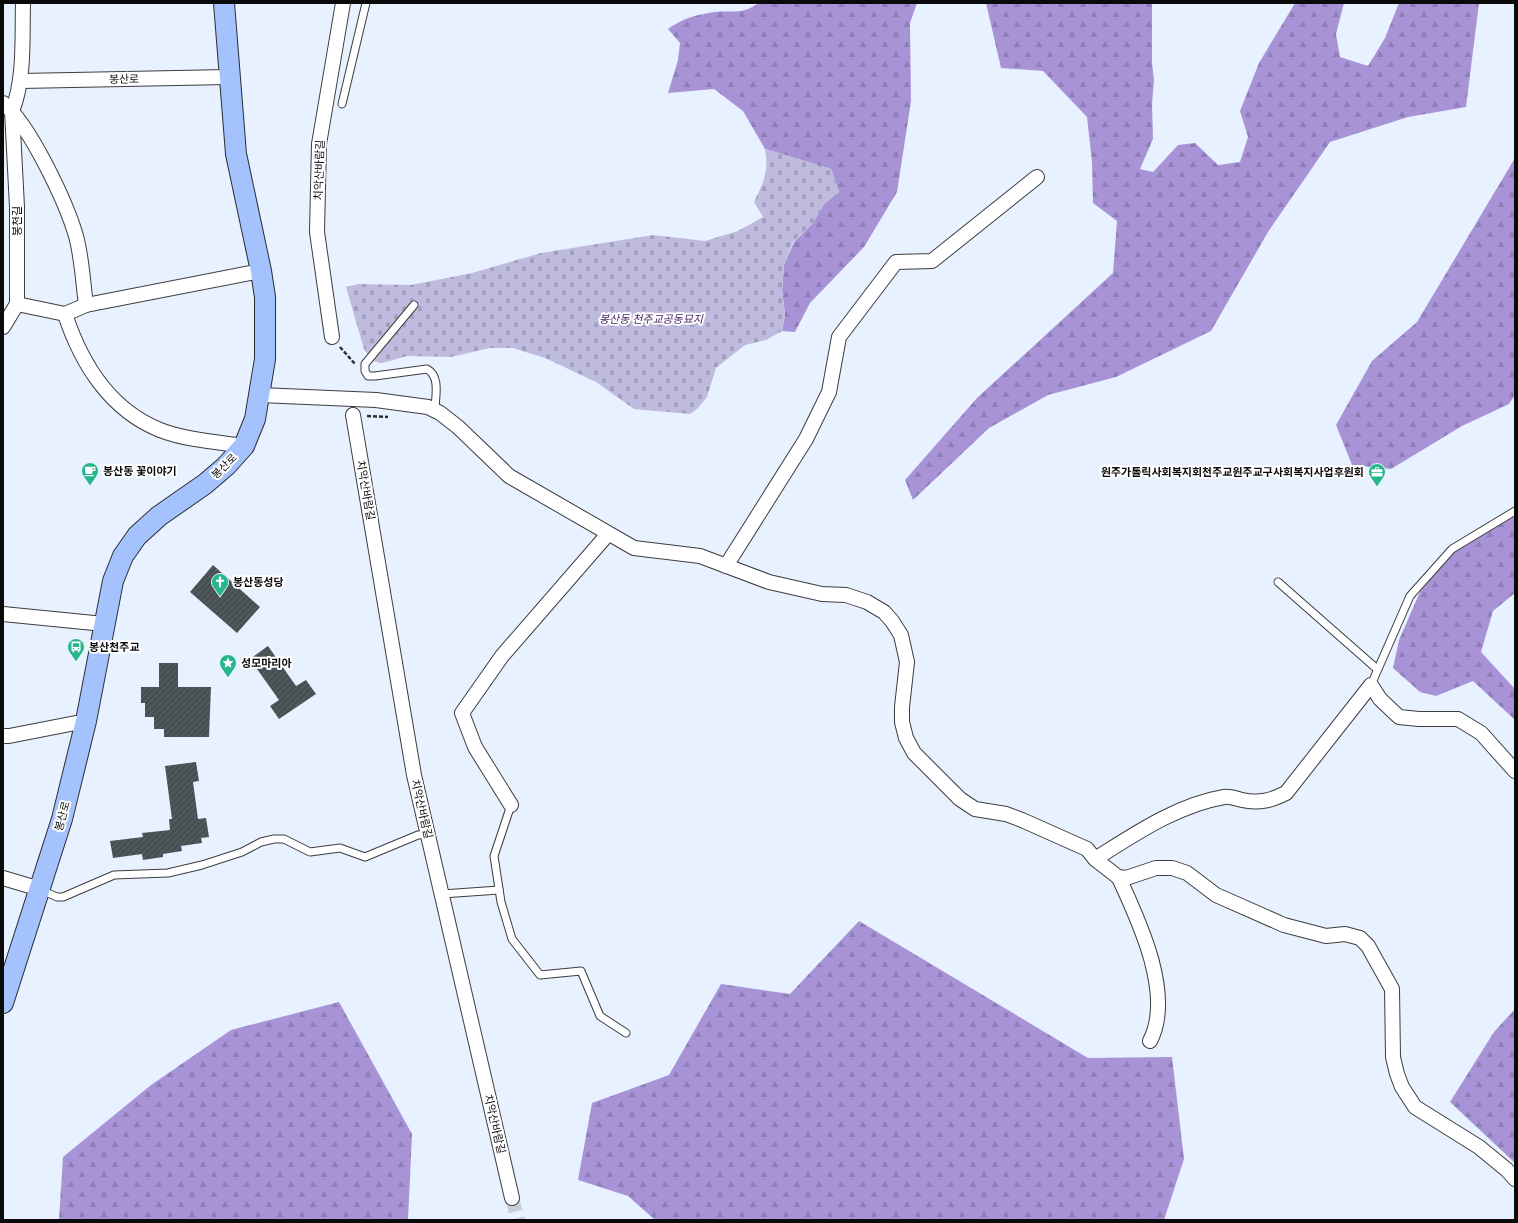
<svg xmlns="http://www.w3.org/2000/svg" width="1518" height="1223" font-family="'Roboto Serif','Noto Sans KR',serif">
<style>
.forest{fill:url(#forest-firs)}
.cemetery{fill:url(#cemetery-stones)}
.building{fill:url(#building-hatch)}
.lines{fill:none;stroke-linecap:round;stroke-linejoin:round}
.street-tunnel{stroke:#c6ceda;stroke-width:14;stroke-dasharray:14 7;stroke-linecap:butt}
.lane-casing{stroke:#3d3d3d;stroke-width:9}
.street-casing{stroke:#3d3d3d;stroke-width:16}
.secondary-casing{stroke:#2c2c2c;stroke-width:22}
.path{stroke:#2c2c2c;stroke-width:2.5;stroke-dasharray:4 2;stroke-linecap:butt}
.lane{stroke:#fff;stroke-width:7}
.street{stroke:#fff;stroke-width:14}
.secondary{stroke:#a3c2fe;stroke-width:20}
.labels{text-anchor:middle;stroke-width:4;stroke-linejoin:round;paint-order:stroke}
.street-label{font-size:11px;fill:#0a0a0a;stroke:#fff}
.park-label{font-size:11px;font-style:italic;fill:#421d5f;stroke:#fff}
.poi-label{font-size:11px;font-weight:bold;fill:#0a0a0a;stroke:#fff;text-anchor:start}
</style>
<defs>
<pattern id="forest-firs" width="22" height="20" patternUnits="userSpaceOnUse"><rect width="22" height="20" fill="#a893d7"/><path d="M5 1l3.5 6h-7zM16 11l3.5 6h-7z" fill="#8f7db7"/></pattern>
<pattern id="cemetery-stones" width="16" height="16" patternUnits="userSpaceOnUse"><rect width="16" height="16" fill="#bebbde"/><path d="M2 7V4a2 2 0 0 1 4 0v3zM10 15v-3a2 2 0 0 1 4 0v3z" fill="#a29fbd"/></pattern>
<pattern id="building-hatch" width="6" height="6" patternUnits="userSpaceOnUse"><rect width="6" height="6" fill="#475052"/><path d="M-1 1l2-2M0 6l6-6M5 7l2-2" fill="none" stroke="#5d6466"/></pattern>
</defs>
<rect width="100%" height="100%" fill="#e7f1ff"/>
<!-- forest -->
<g class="forest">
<path d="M759,3H917L910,23L911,101L897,192L864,247L810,303L795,332L782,331L785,315L782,290L784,265L794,242L812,224L824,204L839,192L831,169L765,149L743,111L714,89L668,93L678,60L680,43L668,29C683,18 696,15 714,12C734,10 741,15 759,3Z"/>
<path d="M986,3H1152V63L1154,80L1152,104L1153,139L1140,169L1153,172L1178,145L1195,143L1218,165L1240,162L1248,137L1240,111L1259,63L1295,3H1344L1336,34L1340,57L1368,66L1385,38L1399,3H1479L1466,107L1408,117L1330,142L1268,232L1211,331L1116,377L1048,395L989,428L913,500L905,480L977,398L1113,273L1117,221L1093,203L1092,162L1087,117L1043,71L1001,68Z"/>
<path d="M1515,158V395L1509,404L1462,426L1391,469L1352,465L1336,425L1372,361L1417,322Z"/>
<path d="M1515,507V593L1493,611L1481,652L1515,689V720L1473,681L1436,696L1420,692L1393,668L1399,640L1420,592L1461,541Z"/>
<path d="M859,921L1088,1058L1172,1057L1184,1159L1164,1220H655L628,1196L578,1180L592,1103L669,1075L721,984L790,994Z"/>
<path d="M339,1002L412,1134L408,1220H59L63,1157L151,1085L231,1030Z"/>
<path d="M1515,1009V1163L1450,1102L1494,1032Z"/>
</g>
<!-- cemetery -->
<path class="cemetery" d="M765,149L831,169L839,192L824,204L812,224L793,242L784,265L782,290L785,315L782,331L766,340L745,345L716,368L707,397L698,408L690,414L634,409L596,382L545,358L513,348H490L451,357L407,356L382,363L372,361L364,349L346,287L358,284L411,285L472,273L541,253L653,235L705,241L738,231L763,217L754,202C764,181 769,172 765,149Z"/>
<!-- building -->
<g class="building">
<path d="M213,565L260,607L237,633L190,592Z"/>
<path d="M268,646L296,686L306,680L316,694L279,719L270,706L279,700L250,659Z"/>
<path d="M159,663H178V687H211L209,737H164V729H154V717H145V703H141V687H159Z"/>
<path d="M196,762L199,781L193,782L198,819L206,818L209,837L201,838L202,843L181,846L182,851L163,854V857L143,860L142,854L113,858L110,841L143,837L142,833L170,830L169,819H172L165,766Z"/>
</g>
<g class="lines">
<!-- street-tunnel -->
<path class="street-tunnel" d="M512,1198L518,1220"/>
<defs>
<g id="lane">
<path d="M342,104L366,3"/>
<path d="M414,305L365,364V371L368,376H375L427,369C441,377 435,397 435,410"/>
<path d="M1278,582L1377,669"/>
<path d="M1371,685L1410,596L1452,549L1515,511"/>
<path d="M511,805L494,856L501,902L512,939L540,975L581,971L600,1016L626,1033"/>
<path d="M41,890L57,897H63L114,875L168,873L202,865L242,852L261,842L274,839H284L310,852L340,848L365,857L418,835L428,834"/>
<path d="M442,894L499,890"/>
</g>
<g id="street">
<path d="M20,81L229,77"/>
<path d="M3,103C30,125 66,202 76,236C82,258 83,283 86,305"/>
<path d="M17,304L65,314L86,305L261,271"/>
<path d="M65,314C81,363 110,410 160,430C186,440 216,442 244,446"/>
<path d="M3,327L17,304V207L12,111C25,80 22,37 23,3"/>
<path d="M332,337L317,232L319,144L343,3"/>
<path d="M260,395L376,400L428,407L440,413L458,427L509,476L634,548L700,556L769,582L822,594L846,595L867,602L884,612L892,621L901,635L907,662L902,707V722L906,738L914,753L960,799L975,809L1006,814L1022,820L1087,849L1095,859L1118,877L1126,878L1156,868H1172L1187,873L1216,895L1284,925L1326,936L1345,934L1360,938L1368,946L1392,989L1393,1057L1397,1074L1402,1087L1415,1107L1479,1147L1507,1170L1515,1179"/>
<path d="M353,415L414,775L512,1198"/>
<path d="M726,566L806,439L829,392L839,337L896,262L932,261L1037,177"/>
<path d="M3,614L104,624"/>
<path d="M3,736H9L86,721"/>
<path d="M511,805L475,747L462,713L502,656L608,534"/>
<path d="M1095,859C1135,834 1177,805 1224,797C1230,796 1237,799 1242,800C1259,804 1272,800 1286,793L1371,685L1380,699L1399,717L1419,719H1458L1481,733L1515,771"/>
<path d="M3,878L40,889"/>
<path d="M1119,878C1139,921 1174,995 1150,1041"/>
</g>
<path id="secondary" d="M3,1003L62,819L86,721L113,581L123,556L137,536L159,516L205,484L226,466L244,446L255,419L265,359V297L261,271L236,154L224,3"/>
</defs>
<!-- lane casing -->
<use href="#lane" class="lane-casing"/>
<!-- street casing -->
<use href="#street" class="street-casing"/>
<!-- secondary casing -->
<use href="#secondary" class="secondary-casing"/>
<!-- path -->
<g class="path">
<path d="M340,347L355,364"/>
<path d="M367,416L388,417"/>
</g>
<!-- lane -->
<use href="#lane" class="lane"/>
<!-- street -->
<use href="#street" class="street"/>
<!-- secondary -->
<use href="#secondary" class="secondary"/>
</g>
<!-- icons -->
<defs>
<symbol id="cafe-pin" viewBox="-11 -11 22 30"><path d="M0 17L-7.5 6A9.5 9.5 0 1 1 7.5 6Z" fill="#26b68e" stroke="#fff"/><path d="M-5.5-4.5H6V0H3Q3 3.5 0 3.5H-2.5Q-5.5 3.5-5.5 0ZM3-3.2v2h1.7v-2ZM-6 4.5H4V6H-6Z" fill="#fff"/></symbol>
<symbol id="office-pin" viewBox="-11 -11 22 30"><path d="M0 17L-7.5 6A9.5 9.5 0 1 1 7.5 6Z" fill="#26b68e" stroke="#fff"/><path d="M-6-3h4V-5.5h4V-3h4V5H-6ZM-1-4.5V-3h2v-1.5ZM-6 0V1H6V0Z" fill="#fff"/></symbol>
<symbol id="church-pin" viewBox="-11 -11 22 30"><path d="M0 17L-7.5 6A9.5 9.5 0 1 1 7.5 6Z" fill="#26b68e" stroke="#fff"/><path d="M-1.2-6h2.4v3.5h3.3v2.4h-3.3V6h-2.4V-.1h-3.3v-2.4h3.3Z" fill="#fff"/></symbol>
<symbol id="bus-pin" viewBox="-11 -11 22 30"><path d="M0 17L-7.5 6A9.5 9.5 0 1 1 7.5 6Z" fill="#26b68e" stroke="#fff"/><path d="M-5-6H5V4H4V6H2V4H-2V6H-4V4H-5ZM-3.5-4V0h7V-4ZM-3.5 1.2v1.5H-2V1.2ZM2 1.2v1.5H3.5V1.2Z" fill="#fff"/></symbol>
<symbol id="sight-pin" viewBox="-11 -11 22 30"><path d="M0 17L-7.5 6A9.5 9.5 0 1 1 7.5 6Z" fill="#26b68e" stroke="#fff"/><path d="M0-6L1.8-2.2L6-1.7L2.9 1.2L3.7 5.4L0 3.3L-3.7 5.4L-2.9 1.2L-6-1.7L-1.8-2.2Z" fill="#fff"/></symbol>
</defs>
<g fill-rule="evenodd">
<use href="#cafe-pin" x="80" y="461" width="20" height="27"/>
<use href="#office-pin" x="1367" y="462" width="20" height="27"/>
<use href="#church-pin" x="210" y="572" width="20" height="27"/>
<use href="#bus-pin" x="66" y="637" width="20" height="27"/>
<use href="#sight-pin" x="218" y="653" width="20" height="27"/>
</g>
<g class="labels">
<!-- street labels -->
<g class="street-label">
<text transform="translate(124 79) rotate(-1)" y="4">봉산로</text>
<text transform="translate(319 170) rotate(-88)" y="4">치악산바람길</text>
<text transform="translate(17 221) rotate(-90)" y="4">봉천길</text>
<text transform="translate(224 466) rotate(-45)" y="4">봉산로</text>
<text transform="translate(366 490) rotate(80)" y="4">치악산바람길</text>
<text transform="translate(422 809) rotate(77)" y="4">치악산바람길</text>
<text transform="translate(62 816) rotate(-75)" y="4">봉산로</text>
<text transform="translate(495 1124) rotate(77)" y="4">치악산바람길</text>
</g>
<!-- park labels -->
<g class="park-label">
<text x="651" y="323">봉산동 천주교공동묘지</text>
</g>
<!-- poi labels -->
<g class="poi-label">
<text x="103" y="475">봉산동 꽃이야기</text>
<text x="1364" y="476" text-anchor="end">원주가톨릭사회복지회천주교원주교구사회복지사업후원회</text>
<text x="233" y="586">봉산동성당</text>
<text x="89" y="651">봉산천주교</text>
<text x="241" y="667">성모마리아</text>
</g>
</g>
<!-- border -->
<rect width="1518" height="1223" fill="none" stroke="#0a0a0a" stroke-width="8"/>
</svg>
